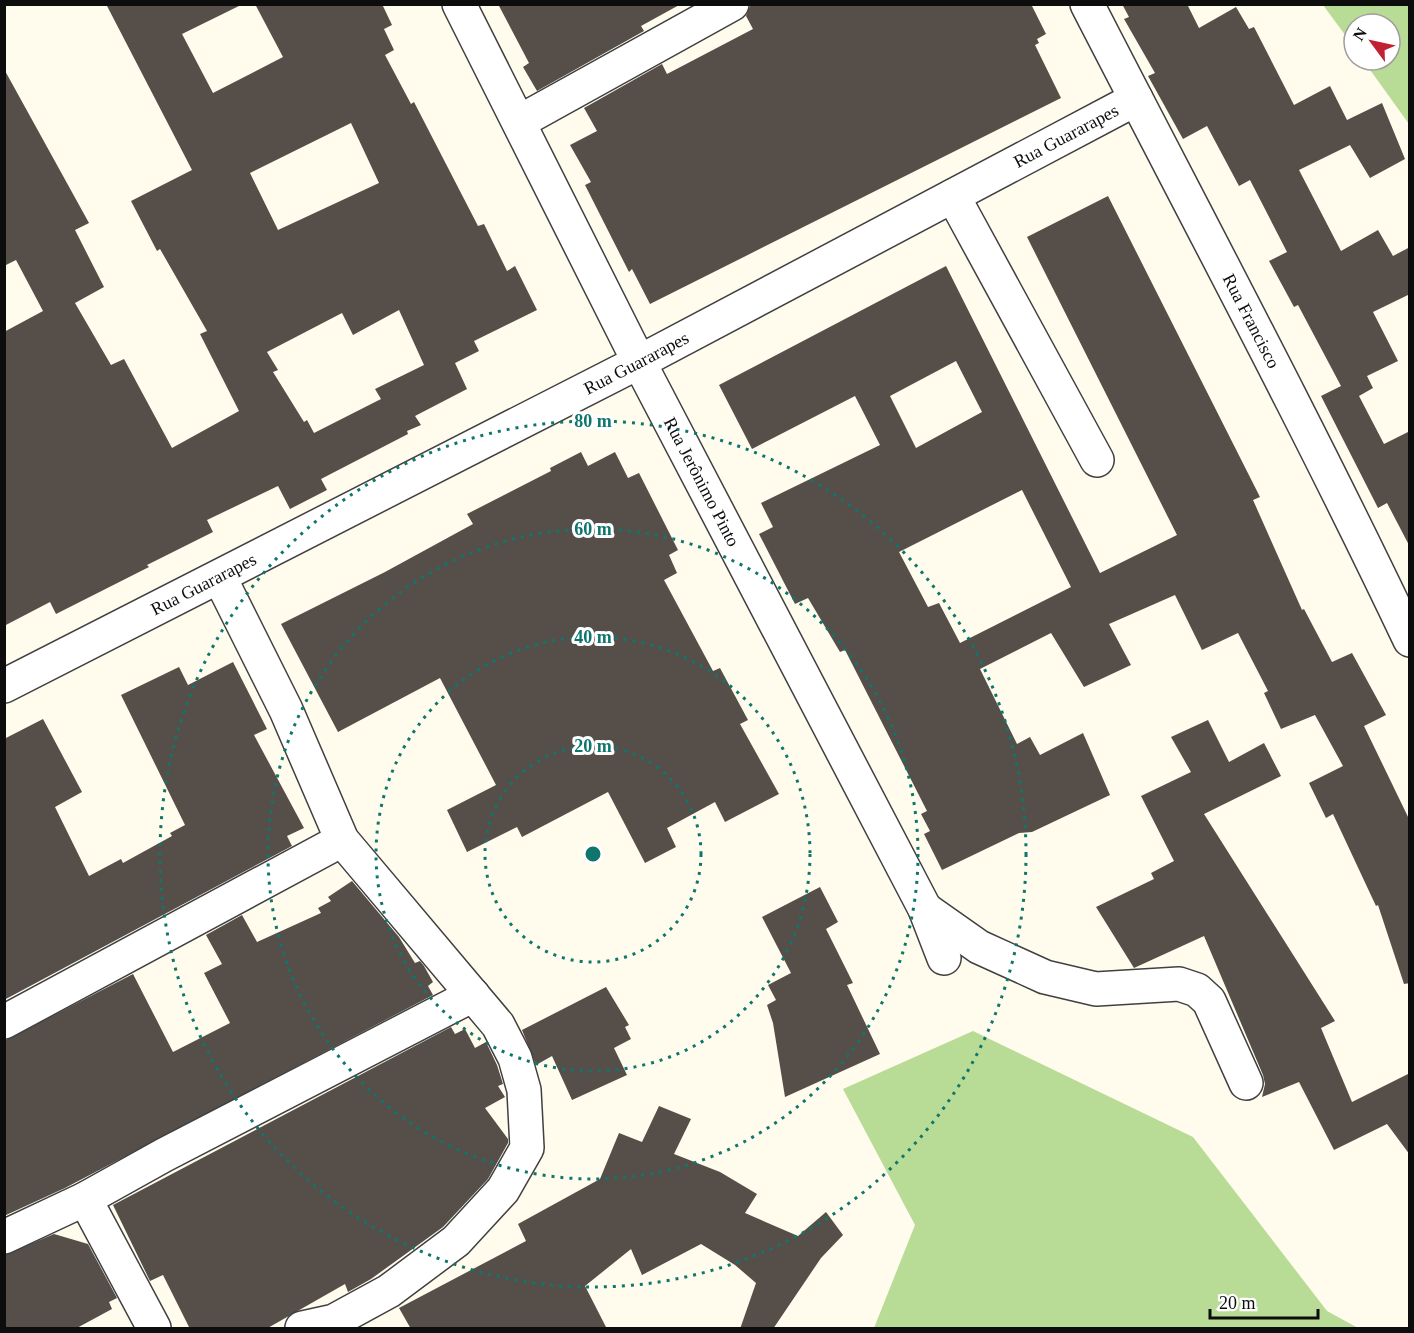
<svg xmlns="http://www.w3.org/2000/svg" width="1414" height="1333" font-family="Georgia,serif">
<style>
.forest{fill:#b8db95}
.building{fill:#564e49;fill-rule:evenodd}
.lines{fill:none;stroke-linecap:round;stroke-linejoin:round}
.minor-casing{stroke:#404040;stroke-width:36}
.minor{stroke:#fff;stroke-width:33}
.ring{fill:none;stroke:#0f766e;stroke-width:3;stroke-dasharray:3 6}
.labels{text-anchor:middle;stroke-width:6;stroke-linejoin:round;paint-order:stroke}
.street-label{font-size:18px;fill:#0d0d0d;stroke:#fff}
.centre{fill:#0f766e;stroke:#fff;stroke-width:3}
.ring-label{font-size:18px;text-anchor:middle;font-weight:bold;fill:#0f766e;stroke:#fff;stroke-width:6;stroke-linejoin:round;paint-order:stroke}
</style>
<rect width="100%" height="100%" fill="#fffbed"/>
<!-- forest -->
<g class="forest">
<path d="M1323,5H1409V124L1363,60H1390V24H1354V47Z"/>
<path d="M973,1031L1193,1137L1327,1311L1358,1328H874L915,1225L843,1089Z"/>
</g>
<!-- building -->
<g class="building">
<path d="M106,4H243L182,34L213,93L283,57L255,4H382L392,25L384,29L394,50L385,55L411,104L414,102L478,226L484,224L507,271L515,266L537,310L474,341L479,351L455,363L467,389L415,416L421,425L407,431L408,434L321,479L327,490L290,509L278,486L207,520L213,532L147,565L149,567L56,614L50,602L4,626V332L43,311L16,260L4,266V69L89,223L75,230L104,287L75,303L111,365L124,359L172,448L239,411L200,334L207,331L160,249L157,251L131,201L192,170ZM351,123L379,183L278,230L250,173ZM399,310L424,365L375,389L381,399L314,433L307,420L304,422L273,372L278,370L267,352L342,313L353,335Z"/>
<path d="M498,4H681L641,26L644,31L537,91L523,67L529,63Z"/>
<path d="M751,4H1031L1046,34L1037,39L1039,43L1035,45L1061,98L650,304L632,269L629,272L585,185L591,182L570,145L597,131L584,108L662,64L667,74L753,29L746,16Z"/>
<path d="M1122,4H1187L1199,28L1236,7L1249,29L1254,27L1294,105L1330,86L1347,120L1382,103L1405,159L1370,178L1350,145L1299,170L1341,251L1378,230L1393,256L1410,247V294L1373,312L1398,361L1367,376L1373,388L1359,396L1384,444L1410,431V547L1387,503L1378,508L1321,396L1341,386L1298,305L1294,307L1269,261L1287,252L1250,180L1239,186L1207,126L1183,139L1148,76L1155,73L1124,19L1129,17Z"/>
<path d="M1108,196L1260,497L1253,500L1302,610L1304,609L1332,662L1352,653L1386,715L1364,726L1410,821V983L1404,984L1378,905L1376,906L1333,814L1326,818L1309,783L1343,766L1315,715L1281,729L1264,693L1268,691L1238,633L1202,650L1175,595L1109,624L1131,665L1084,687L1051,633L980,669L1017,744L1030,737L1040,755L1083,733L1110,795L1032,832L1019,833L942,870L924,834L930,831L921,814L927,811L845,650L840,652L808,598L795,604L759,534L773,527L761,503L880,445L855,396L752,449L719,385L946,266L1100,573L1177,535L1027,237ZM956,361L982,412L916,448L890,396ZM1022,490L1071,587L960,643L939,603L928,607L899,552Z"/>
<path d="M581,452L588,466L615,452L628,478L639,473L678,550L669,555L677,573L664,580L713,671L720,668L748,720L740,724L779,794L725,822L715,802L667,828L676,847L645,863L608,792L522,837L517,827L467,852L447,810L496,785L440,678L338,732L281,624L385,572L473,524L467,514L551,471L550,468Z"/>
<path d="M233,662L267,729L254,735L304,828L287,836L292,846L4,1000V739L43,719L82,792L55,807L89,876L121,859L123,863L172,836L170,833L185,825L121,695L179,667L188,685Z"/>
<path d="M1208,720L1229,762L1264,743L1281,776L1204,814L1335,1021L1321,1028L1352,1102L1410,1073V1155L1387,1124L1334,1150L1299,1082L1262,1097L1265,1084L1263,1075L1204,936L1134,968L1096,907L1154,879L1151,873L1174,861L1141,796L1191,772L1171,737Z"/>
<path d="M352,881L399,937L415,963L420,961L424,966L433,982L428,986L433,995L65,1188L4,1216V1041L133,974L173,1052L230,1023L204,973L222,964L206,935L242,915L257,942L321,913L318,908L331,901L328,897Z"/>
<path d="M820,887L838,922L826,929L853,983L847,985L880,1054L785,1097L773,1023L767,1005L776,1000L768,985L791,973L762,917Z"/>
<path d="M606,987L629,1025L625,1027L631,1039L614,1048L627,1075L572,1100L552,1056L536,1065L522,1030Z"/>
<path d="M451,1027L455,1034L465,1029L475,1048L486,1042L497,1065L503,1084L498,1086L505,1097L485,1108L508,1139V1143L488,1179L443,1227L371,1279L348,1292L345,1284L266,1329H190L163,1275L150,1281L113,1205Z"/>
<path d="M659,1106L691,1119L674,1154L720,1172L757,1194L745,1213L798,1236L826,1212L843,1235L821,1258L773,1329H740L756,1283L735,1265L701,1244L642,1275L631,1249L585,1286L607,1329H411L399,1308L526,1241L518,1224L600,1179L619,1133L642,1142Z"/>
<path d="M54,1234L88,1244L117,1298L109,1302L112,1309L75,1329H4V1255Z"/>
</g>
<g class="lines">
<defs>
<g id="minor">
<path id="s1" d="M459,4L639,362L925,909L944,958"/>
<path id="s2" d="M1087,4C1196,216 1308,425 1410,640"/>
<path d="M519,122L732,4"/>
<path d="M953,196L1097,460"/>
<path d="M220,578L286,710L342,840L498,1025L515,1058L524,1090L527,1148L503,1190L456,1241L389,1291L334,1321L302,1328"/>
<path id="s3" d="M4,686L639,362L1136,99"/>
<path d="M925,909L979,947L1045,977L1096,989L1179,984L1197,990L1209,1001L1246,1083"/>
<path d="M4,1022L342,840"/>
<path d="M85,1199L154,1328"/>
<path d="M4,1237L85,1199L164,1155L473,995"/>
</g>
</defs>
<!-- minor casing -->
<use href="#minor" class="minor-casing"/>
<!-- minor -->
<use href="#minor" class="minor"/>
</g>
<!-- distance rings -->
<g class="ring">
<circle cx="593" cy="854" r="108"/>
<circle cx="593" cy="854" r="217"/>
<circle cx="593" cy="854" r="325"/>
<circle cx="593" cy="854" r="433"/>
</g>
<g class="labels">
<!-- street labels -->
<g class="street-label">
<text dy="6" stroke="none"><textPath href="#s3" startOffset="1196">Rua Guararapes</textPath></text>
<text dy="6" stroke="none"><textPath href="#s2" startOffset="357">Rua Francisco</textPath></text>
<text dy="6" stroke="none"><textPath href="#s3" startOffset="710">Rua Guararapes</textPath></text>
<text dy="6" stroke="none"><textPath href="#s1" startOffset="536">Rua Jerônimo Pinto</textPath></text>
<text dy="6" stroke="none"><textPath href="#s3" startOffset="224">Rua Guararapes</textPath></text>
</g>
</g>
<circle cx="593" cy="854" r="9" class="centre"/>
<g class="ring-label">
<text x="593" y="427">80 m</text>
<text x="593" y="535">60 m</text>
<text x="593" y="643">40 m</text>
<text x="593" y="752">20 m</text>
</g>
<!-- border -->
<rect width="1414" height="1333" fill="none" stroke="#0d0d0d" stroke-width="12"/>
<!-- north arrow -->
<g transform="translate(1372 42) rotate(303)"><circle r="28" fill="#ffffff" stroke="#9e9e9e" stroke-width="1.5"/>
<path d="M0-4.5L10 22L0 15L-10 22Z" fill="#c12132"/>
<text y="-9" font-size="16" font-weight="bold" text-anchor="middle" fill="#0d0d0d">N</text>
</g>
<!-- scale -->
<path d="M1210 1309v9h108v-9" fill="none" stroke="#0d0d0d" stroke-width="3"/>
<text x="1219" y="1309" font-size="18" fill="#0d0d0d" stroke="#ffffff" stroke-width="4.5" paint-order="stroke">20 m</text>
</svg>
